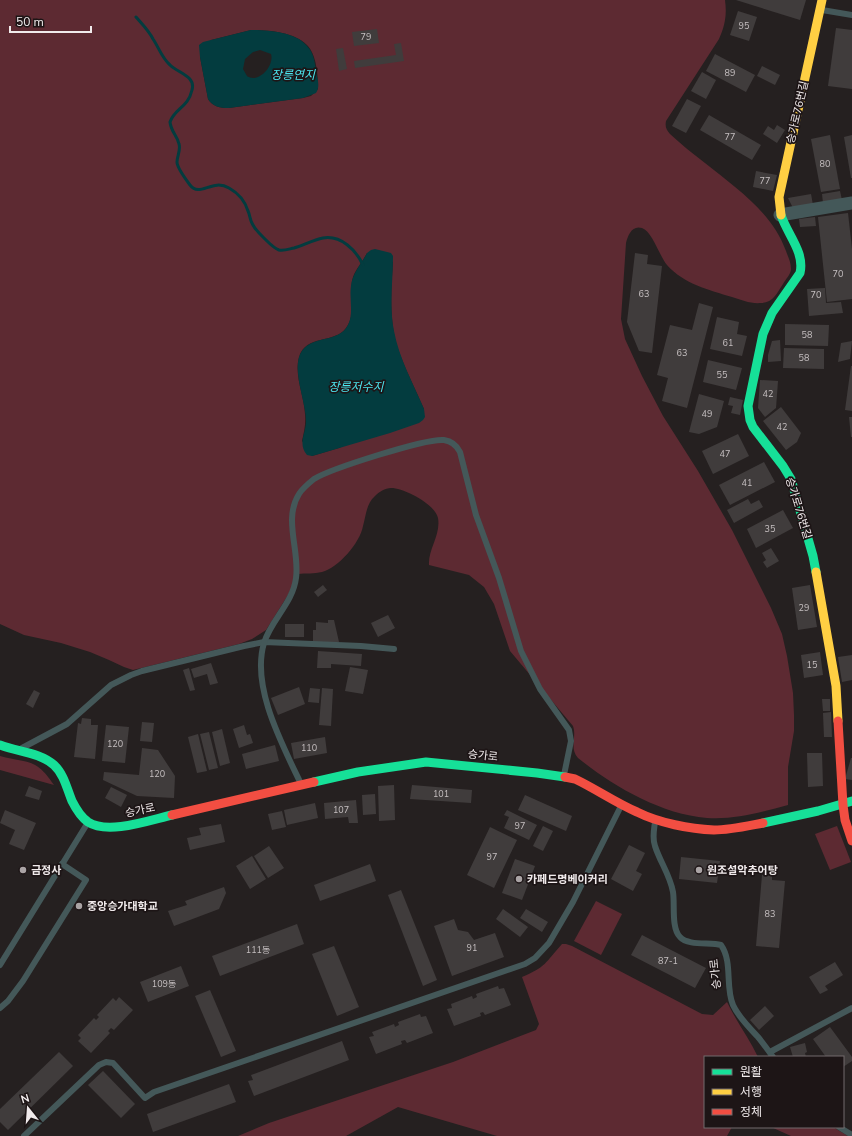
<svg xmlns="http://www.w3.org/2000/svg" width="852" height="1136" font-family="'Nunito Sans','Noto Sans KR',sans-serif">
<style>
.green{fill:#5d2a32;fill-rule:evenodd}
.water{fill:#033c3f;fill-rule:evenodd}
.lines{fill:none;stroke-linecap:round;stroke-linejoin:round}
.stream{stroke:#033c3f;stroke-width:3}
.building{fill:#403c3c}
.lane{stroke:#445859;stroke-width:6}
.street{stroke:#445859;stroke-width:13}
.fast{stroke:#16e098;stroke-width:9}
.slow{stroke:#ffcf43;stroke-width:9}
.jam{stroke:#f24e42;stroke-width:9}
.poi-dot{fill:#aaa4a5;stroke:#1d1516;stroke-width:1.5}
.labels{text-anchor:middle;stroke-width:3.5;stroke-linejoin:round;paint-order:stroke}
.number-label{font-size:9px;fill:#c5bfc0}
.street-label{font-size:11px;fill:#f1ebec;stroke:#1d1516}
.poi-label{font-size:11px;font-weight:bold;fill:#f1ebec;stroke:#1d1516;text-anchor:start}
.water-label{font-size:12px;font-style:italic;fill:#4ce6ef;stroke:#1d1516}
</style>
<rect width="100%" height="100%" fill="#252020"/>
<!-- green -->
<g class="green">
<path d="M0,0H725C727,15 725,26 719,39L666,121C665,127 666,129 670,134C681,144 693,154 705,163C736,188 772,212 786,251C788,257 791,262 791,269C791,274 785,280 783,284C777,293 773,303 761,303C751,304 741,300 732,297C709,290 684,284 667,265C660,257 652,231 642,228C632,225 628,235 626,243L621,319L625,339L642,376L663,416L698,471L732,530L771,608L782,634L787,656L793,693L794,715V731L788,767V805C762,812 734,820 707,818C660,814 613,786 578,758C569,748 577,737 573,726L510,651L494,604L484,587L469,575L429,565C428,549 441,535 438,518C435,504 404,488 391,488C385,488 379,492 375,496C366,504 366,516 363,526C360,543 338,568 322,572C314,574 306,573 298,574L288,595L266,630L252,639L239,644L133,670L124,667L109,660L90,652L61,643L24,635L0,624ZM251,30C268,30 294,32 307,45C317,55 318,76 318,89L311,96L303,98L229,108C220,108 213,107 208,99L200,57L211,40ZM367,253L393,262C391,289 389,319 397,346C404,367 415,388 424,409L339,448L312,456L302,441C304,432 306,424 305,414C304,395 294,376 299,357C306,334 334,344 346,328C357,314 348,293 353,277C356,269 363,261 367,253Z"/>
<path d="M0,756C29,764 35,757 54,785L0,770Z"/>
<path d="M837,826L851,862L830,870L815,834Z"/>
<path d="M596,901L622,914L601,955L574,941Z"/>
<path d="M562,944H566L572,946L702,1014L713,1015L727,1002C736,1021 749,1038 758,1057H705V1127H732L727,1136H497L398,1107L346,1136H238L269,1123L453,1062L536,1030L539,1024L522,977C546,967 545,963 562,944Z"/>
<path d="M771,1127H833L848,1136H791Z"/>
</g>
<!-- water -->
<g class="water">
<path d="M251,30C268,30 296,32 307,46C314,53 315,63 316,72C318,80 320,87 316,93L303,98L229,108C220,108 213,107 208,99L200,57L199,45L203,42ZM260,50L271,54C274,63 264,78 253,78C253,78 247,77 247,76L243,69L245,59L253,52Z"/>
<path d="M375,249L391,253L393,256C393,281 389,306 394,331C399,358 413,383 424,409L425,417L423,420L419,423L390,433L319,454L312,456L307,455C298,444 305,435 306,423C307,403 290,368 302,351C313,335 339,343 348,325C354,313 349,299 351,286C352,274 362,263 367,253L371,250Z"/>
</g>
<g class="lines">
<!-- stream -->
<path class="stream" d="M136,17C142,24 149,31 153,39C159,48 162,58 170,65C178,73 196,76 192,90C188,108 175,108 170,122C171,132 177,135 179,144C181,150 177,156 177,162C177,167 187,181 190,185C200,198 212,178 229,188C238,193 245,201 248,211C250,215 250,221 253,225C256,231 262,236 267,241C271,245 274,248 279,250C284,251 289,249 294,248C304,245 313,240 323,238C341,235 356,250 363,265"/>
</g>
<!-- building -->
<g class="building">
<path d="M736,0H806L800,20Z"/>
<path d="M738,11L757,17L749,41L730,35Z"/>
<path d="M836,28L852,30V89L828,86Z"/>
<path d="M377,29L379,43L354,46L352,32Z"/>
<path d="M401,43L404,61L355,68L354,61L396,55L394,44Z"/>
<path d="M343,48L347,69L339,71L336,49Z"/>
<path d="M715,54L755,75L746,92L706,71Z"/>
<path d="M762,66L780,75L775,85L757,76Z"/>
<path d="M702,72L716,80L706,99L691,91Z"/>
<path d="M687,99L701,106L686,133L672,126Z"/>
<path d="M709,115L761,145L752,160L700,130Z"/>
<path d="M777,125L785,130L777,143L763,134L768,126L774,130Z"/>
<path d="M830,135L840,189L821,192L811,139Z"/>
<path d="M852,135V178H851L844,137Z"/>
<path d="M756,171L777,175L773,191L753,187Z"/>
<path d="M840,191L842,200L823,203L822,194Z"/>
<path d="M811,194L813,205L793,208L788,198Z"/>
<path d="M848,213L852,249V299L827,302L818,217Z"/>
<path d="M815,217L816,226L800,227L799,219Z"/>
<path d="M635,253L648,255L647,264L662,266L652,353L639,351L627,322Z"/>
<path d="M825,288L826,303L841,302L843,313L809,316L807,289Z"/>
<path d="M699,303L713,307L687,408L662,401L668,378L657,375L670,325L692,330Z"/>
<path d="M717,317L739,322L737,334L747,336L742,356L710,349Z"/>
<path d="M785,324L829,325L828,346L785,345Z"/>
<path d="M780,340L781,361L768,362V355L772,341Z"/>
<path d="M852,341L850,359L838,362L841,343Z"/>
<path d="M784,348L824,349V369L783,368Z"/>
<path d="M708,360L742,368L736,390L703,382Z"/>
<path d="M851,366H852V411L845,410Z"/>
<path d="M760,380L778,381L776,408L765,417L758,408Z"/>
<path d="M699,394L724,401L717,427L699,434L689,432Z"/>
<path d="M730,397L743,400L740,415L731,413L733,406L728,405Z"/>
<path d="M781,407L801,433L797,442L786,450L763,421Z"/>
<path d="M849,417H852V437H851Z"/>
<path d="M738,434L749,456L713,474L702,451Z"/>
<path d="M764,462L775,482L730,505L719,485Z"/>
<path d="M748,499L751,504L759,500L763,507L734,523L727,510Z"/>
<path d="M783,510L793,528L756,548L747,529Z"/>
<path d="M771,548L779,561L767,568L763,562L766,560L762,553Z"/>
<path d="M323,585L327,590L318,597L314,592Z"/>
<path d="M810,585L817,627L798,630L792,588Z"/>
<path d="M388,615L395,628L378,637L371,623Z"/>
<path d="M328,620H334L339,642H313V630H316V622L328,623Z"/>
<rect x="285" y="624" width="19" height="13"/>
<path d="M318,651L362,654L361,666L331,664V668H317Z"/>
<path d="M820,652L823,675L804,678L801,655Z"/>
<path d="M852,655V680L842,682L838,657Z"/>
<path d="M211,663L218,683L210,685L207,674L194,678L191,669Z"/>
<path d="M350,667L368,670L363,694L345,691Z"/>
<path d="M189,668L195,690L190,691L183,670Z"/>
<path d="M299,687L305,704L278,715L271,698Z"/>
<path d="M310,688L320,689L319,703L308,702Z"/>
<path d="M322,688L333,689L331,726L319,725Z"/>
<path d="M34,690L40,693L33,708L26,704Z"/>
<path d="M822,699H830V711H823Z"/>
<path d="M831,712L832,737H824L823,713Z"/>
<path d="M82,718L91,719V725H98L95,759L74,757L78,723L81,724Z"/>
<path d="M142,722L154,723L152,742L140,741Z"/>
<path d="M106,725L129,727L125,763L102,761Z"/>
<path d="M244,725L247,735L250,734L253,743L239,748L233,729Z"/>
<path d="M222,729L230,763L220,766L212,732Z"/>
<path d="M209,732L218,768L209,770L200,734Z"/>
<path d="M198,734L207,771L197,773L188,737Z"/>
<path d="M325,737L327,753L294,759L291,743Z"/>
<path d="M275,745L279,761L246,769L242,754Z"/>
<path d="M142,748L158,750L175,776L174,798L137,796L103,780L104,772L139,775Z"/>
<path d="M807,753H822L823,786L808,787Z"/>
<path d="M851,758H852V780L845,779Z"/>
<path d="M394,785L395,820L379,821L378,786Z"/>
<path d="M412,785L472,790L471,803L410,799Z"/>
<path d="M29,786L42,791L39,800L25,796Z"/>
<path d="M111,787L127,795L121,807L105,798Z"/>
<path d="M375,794L376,814L363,815L362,795Z"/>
<path d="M525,795L572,816L566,831L518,810Z"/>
<path d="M356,800L358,823H349L348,817L325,819L324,803Z"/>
<path d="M315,803L318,818L287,825L284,810Z"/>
<path d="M5,810L36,823L24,850L9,844L15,830L0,823Z"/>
<path d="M507,810L537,825L529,840L504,828L509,817L504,815Z"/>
<path d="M282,811L286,827L272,830L268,814Z"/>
<path d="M221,824L225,842L190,850L187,838L201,835L199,828Z"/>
<path d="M543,826L553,831L543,851L533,846Z"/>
<path d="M490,827L517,840L494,888L467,875Z"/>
<path d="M629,845L645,853L636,871L642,874L633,891L611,879Z"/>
<path d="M269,846L284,868L268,878L254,856Z"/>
<path d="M252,856L266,879L250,889L236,866Z"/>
<path d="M681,857L720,861L717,883L679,879Z"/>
<path d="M515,859L535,866L522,900L502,893Z"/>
<path d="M370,864L376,881L320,901L314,885Z"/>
<path d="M762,875L772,876V880L785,881L779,948L756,946Z"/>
<path d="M224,887L226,893L219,909L174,926L168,911L187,905L185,901Z"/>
<path d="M401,890L437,980L423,986L388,895Z"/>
<path d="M503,909L528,927L520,937L496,919Z"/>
<path d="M526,909L548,922L542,932L520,918Z"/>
<path d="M454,919L458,930L468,932L474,940L495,933L504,957L452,976L434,926Z"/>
<path d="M297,924L304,944L220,976L212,956Z"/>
<path d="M642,935L706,968L695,988L631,955Z"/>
<path d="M334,946L359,1007L337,1016L312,954Z"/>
<path d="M835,962L843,975L825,986L828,990L820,994L809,977Z"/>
<path d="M181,966L189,986L148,1002L140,982Z"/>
<path d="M498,986L499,989L504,988L511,1005L485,1015L483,1012L480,1013L481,1016L454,1026L447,1009L452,1008L451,1004L472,996L473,999L477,997L476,994Z"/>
<path d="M210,990L236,1051L221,1057L195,996Z"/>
<path d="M119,997L133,1010L114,1030L111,1028L108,1031L110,1033L91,1053L78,1041L81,1038L78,1035L94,1018L96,1020L99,1017L97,1015L113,998L116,1001Z"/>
<path d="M765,1006L774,1016L759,1030L750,1020Z"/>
<path d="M420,1014L421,1017L426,1016L433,1033L407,1043L405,1040L401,1041L402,1044L376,1054L369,1037L374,1036L372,1032L394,1024L395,1027L399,1025L398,1022Z"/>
<path d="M830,1027L852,1057V1061L843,1067V1057H826L813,1039Z"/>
<path d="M342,1041L349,1060L254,1096L248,1081L253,1080L251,1075Z"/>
<path d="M805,1043L807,1052L805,1053L806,1057H793L790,1047Z"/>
<path d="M59,1052L73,1066L8,1130L0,1122V1109Z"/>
<path d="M103,1071L135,1104L121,1118L88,1085Z"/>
<path d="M229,1084L236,1102L153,1132L147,1114Z"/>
</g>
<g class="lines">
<!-- lane -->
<g class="lane">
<path d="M822,10L852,15"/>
<path d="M22,748L67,724L111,685L131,675L142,671L244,646L264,642L361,646L394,649"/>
<path d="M301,784C282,744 251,687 264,643C271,620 293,603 296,578C300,551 283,519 299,494C302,489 309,483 314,479C330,469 426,438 444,440C451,441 457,446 460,452L476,515L499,578L521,651L540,689L569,730L571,741L564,775"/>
<path d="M655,822C654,830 652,838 655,846C660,862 670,875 673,892C675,904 671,928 680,937C688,946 710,942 721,945C733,962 725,987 733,1005C739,1018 749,1027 758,1037C763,1043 768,1050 773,1057"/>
<path d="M0,965L87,824"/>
<path d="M0,1008L8,1001L23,981L86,880L62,864"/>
<path d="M770,1052L852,1008"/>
<path d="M839,1127L852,1135"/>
<path d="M24,1136L99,1065L106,1062L113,1063L145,1098L154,1092L525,964L535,958L549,943L573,902L621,806"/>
</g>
<!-- street -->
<path class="street" d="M780,215L852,203"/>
<!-- fast -->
<g class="fast">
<path d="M781,215C787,234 805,252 800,273L772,313L763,334L748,406L750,420L753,427L783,466L791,479L813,556L816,572"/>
<path d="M0,745C18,752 39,752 54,765C64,774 67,789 72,801C76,809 81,817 88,822C108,835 150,820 172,815"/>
<path d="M314,782L358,772L426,762L537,773L565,777"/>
<path d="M763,823L818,811L852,801"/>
</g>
<!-- slow -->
<g class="slow">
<path d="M781,215L779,197L822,0"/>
<path d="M816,572L836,686L838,721"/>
</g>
<!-- jam -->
<g class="jam">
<path d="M838,721L843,805L845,820L852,841"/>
<path d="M565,777L575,779C596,789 616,803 637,812C659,823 690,829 714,830C730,830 747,826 763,823"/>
<path d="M172,815L314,782"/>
</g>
</g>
<!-- markers -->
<g class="poi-dot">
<circle cx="23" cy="870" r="4"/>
<circle cx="699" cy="870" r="4"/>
<circle cx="519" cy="879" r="4"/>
<circle cx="79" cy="906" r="4"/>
</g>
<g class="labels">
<!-- number labels -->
<g class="number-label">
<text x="744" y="29">95</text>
<text x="366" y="40">79</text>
<text x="730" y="76">89</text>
<text x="730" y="140">77</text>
<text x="825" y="167">80</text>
<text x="765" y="184">77</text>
<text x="838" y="277">70</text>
<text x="644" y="297">63</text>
<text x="816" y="298">70</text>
<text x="807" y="338">58</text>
<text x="728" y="346">61</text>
<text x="682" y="356">63</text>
<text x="804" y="361">58</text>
<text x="722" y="378">55</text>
<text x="768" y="397">42</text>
<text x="707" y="417">49</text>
<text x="782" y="430">42</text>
<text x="725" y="457">47</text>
<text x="747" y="486">41</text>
<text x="770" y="532">35</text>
<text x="804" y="611">29</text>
<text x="812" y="668">15</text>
<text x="115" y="747">120</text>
<text x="309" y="751">110</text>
<text x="157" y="777">120</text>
<text x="441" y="797">101</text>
<text x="341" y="813">107</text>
<text x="520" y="829">97</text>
<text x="492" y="860">97</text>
<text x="770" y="917">83</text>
<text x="472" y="951">91</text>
<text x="258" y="953">111동</text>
<text x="668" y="964">87-1</text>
<text x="164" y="987">109동</text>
</g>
<!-- street labels -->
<g class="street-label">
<text transform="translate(797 112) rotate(-77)" y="4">승가로76번길</text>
<text transform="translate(799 508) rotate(73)" y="4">승가로76번길</text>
<text transform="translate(483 755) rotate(6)" y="4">승가로</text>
<text transform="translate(140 810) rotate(-12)" y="4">승가로</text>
<text transform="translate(715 974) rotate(-96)" y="4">승가로</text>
</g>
<!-- poi labels -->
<g class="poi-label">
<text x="31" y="874">금정사</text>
<text x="707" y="874">원조설악추어탕</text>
<text x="527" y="883">카페드명베이커리</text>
<text x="87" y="910">중앙승가대학교</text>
</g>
<!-- water labels -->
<g class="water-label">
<text x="293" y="79">장릉연지</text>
<text x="356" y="391">장릉저수지</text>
</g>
</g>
<!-- legend -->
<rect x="704" y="1056" width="140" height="72" fill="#1d1516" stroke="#726b6c"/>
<rect x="712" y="1069" width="20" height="6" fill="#16e098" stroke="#726b6c"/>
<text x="740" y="1076" font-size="12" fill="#f1ebec">원활</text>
<rect x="712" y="1089" width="20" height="6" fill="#ffcf43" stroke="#726b6c"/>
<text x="740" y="1096" font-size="12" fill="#f1ebec">서행</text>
<rect x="712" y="1109" width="20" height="6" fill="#f24e42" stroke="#726b6c"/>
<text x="740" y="1116" font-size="12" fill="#f1ebec">정체</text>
<!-- north arrow -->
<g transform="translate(28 1108) rotate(343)" stroke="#1d1516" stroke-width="3" paint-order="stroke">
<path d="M0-3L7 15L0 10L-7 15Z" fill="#f1ebec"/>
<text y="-6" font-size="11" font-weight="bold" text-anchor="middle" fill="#f1ebec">N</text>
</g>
<!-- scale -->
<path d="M10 26v6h81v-6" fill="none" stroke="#f1ebec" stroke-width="2"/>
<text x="16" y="26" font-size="12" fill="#f1ebec" stroke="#1d1516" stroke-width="3" paint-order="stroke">50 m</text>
</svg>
